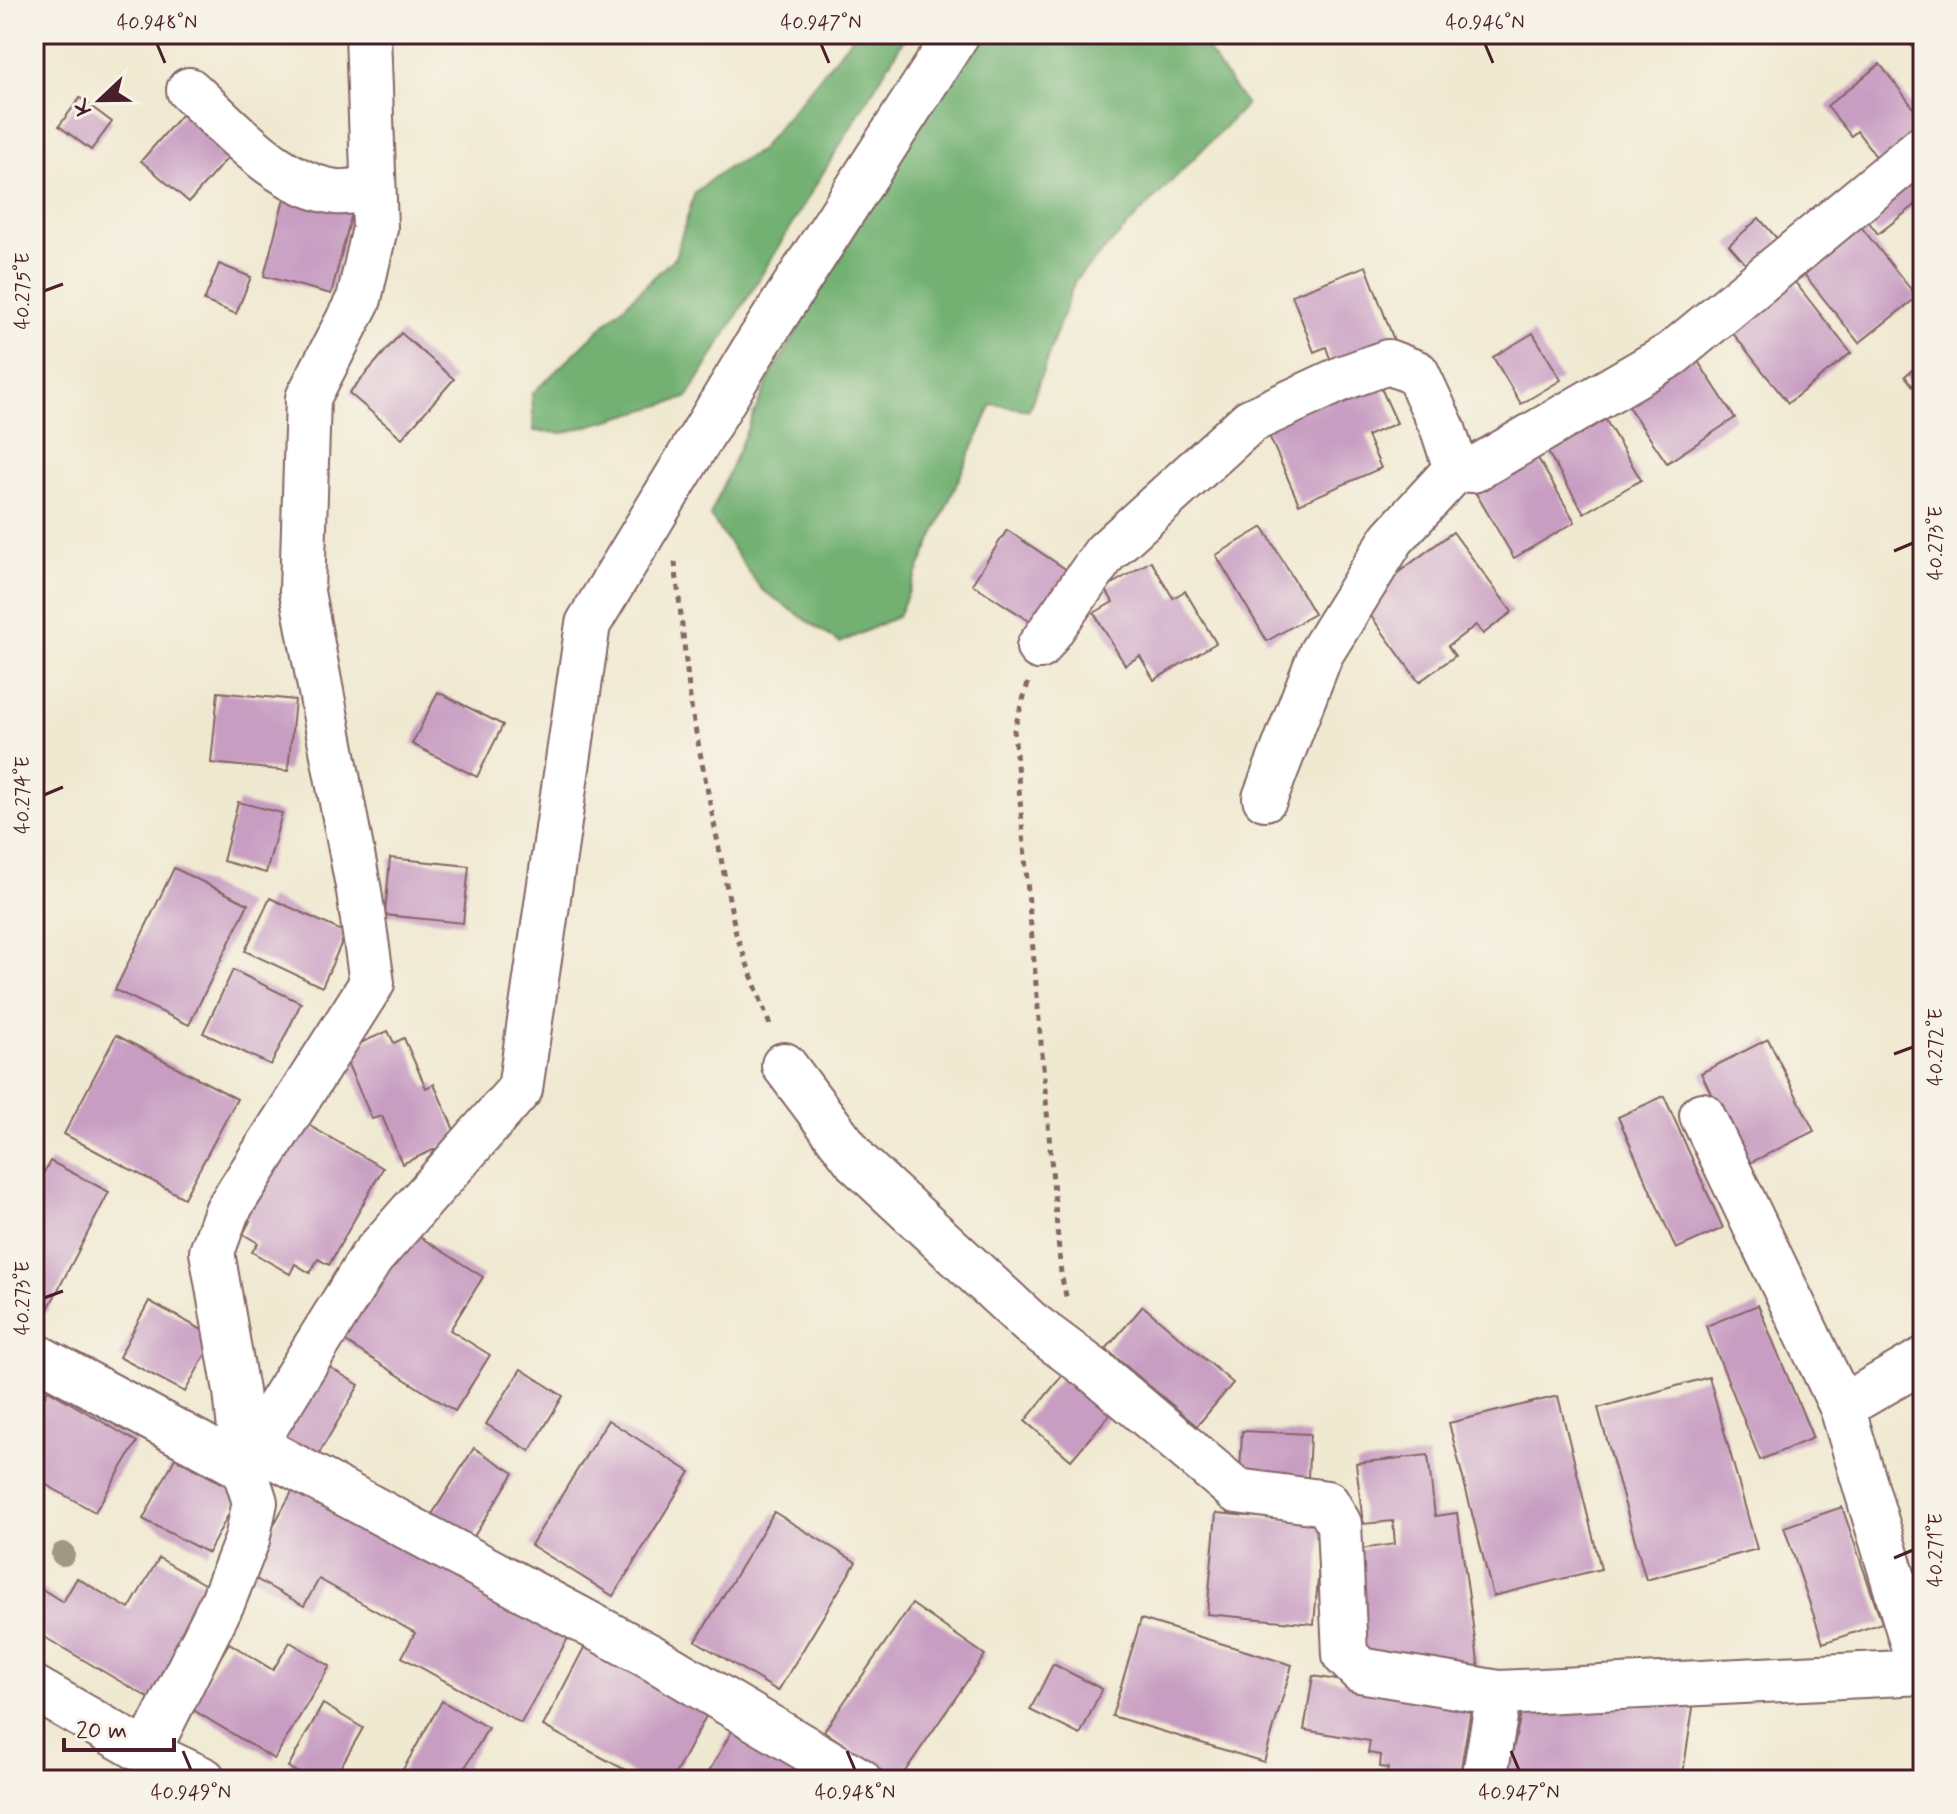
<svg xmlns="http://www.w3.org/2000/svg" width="1957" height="1814" font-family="Mynerve,sans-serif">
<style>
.forest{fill:#72b172;stroke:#5e684e;stroke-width:2}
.building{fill:#c89dc2}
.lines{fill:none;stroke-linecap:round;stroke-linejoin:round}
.minor-casing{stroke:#846665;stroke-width:48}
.path{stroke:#846665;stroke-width:5;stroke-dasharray:6 6;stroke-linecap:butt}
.minor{stroke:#fff;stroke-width:44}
.tree{fill:#a09785}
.ticks{fill:none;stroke:#4a1f2b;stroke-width:3}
.neatline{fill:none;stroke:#4a1f2b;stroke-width:3}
.ticks-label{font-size:20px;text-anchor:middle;fill:#4a1f2b}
</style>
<rect width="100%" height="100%" fill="#f7f3e8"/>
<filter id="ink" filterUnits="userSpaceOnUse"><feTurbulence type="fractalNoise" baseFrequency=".0125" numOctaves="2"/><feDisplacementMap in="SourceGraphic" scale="16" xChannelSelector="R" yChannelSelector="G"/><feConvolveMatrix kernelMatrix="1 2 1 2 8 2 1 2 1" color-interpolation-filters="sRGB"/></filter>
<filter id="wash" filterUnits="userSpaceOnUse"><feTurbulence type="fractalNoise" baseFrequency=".006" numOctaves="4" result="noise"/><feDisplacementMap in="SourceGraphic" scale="32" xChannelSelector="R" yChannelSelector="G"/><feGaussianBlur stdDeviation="1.8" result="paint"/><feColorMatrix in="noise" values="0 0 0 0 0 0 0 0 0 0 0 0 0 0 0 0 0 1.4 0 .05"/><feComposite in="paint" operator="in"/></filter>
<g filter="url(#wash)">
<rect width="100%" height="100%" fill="#f0e9d1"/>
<!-- forest -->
<g class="forest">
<path d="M855,34H907L687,398L563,433L534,431L532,394L675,257L695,192L725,169L759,151Z"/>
<path d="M984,34H1196L1246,105L1075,280L1029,410L992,404L898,616L840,643L761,589L710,516L769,379L908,141Z"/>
</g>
<g id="blocks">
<!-- building -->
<g class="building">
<path d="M1902,34H1923V59Z"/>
<path d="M1880,64L1923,120V128L1880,162L1857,131L1851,136L1827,106Z"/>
<path d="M80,98L112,122L91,150L59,126Z"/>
<path d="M189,106L236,148L189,202L141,161Z"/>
<path d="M1923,168V199L1878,234L1860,210Z"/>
<path d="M286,191L353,209L331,294L264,276Z"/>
<path d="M1759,218L1780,242L1750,269L1729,245Z"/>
<path d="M1858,223L1917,297L1859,343L1800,269Z"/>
<path d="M219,264L251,277L236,314L204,301Z"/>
<path d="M1366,266L1395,343L1333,367L1326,347L1314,352L1292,295Z"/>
<path d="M1787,272L1851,353L1788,403L1724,322Z"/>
<path d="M401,333L454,379L402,438L349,393Z"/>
<path d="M1533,333L1561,380L1521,404L1493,357Z"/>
<path d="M1690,349L1735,418L1667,463L1621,396Z"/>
<path d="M1923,361V399L1905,376Z"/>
<path d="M1375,375L1397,423L1367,436L1381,468L1299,504L1264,424Z"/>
<path d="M1601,412L1641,480L1584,513L1544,446Z"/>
<path d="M1532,448L1575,522L1514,558L1471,485Z"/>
<path d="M1263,527L1314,614L1267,641L1216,555Z"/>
<path d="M1007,530L1070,572L1036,625L972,584Z"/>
<path d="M1453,532L1512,612L1483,634L1476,625L1448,646L1455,656L1419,682L1360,601Z"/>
<path d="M1151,561L1173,598L1185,591L1216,643L1154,680L1140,656L1125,665L1094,613L1113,602L1105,588Z"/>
<path d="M218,692L295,700L288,771L211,763Z"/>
<path d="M438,692L503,725L477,777L412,744Z"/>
<path d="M238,802L282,813L266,873L223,861Z"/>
<path d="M390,858L469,866L463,923L385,915Z"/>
<path d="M174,868L248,904L189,1025L115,990Z"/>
<path d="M270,898L346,933L322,987L245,951Z"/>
<path d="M233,970L301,1003L271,1065L203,1033Z"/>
<path d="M388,1031L394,1043L404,1038L426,1088L434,1084L458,1139L402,1164L382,1116L372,1119L342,1051Z"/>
<path d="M116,1035L237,1099L184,1198L64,1134Z"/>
<path d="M1768,1039L1814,1131L1746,1165L1701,1073Z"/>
<path d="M1664,1096L1723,1228L1676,1249L1618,1117Z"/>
<path d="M298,1119L383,1168L329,1265L318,1259L310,1273L295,1264L290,1274L252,1252L258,1243L243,1234L250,1221L243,1216Z"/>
<path d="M50,1161L109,1192L46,1313L34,1307V1191Z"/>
<path d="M409,1230L483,1277L450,1330L490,1355L455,1411L341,1339Z"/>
<path d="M149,1301L215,1337L185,1392L119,1357Z"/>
<path d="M1758,1305L1813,1438L1760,1460L1706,1326Z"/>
<path d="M1143,1306L1233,1383L1197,1426L1106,1349Z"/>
<path d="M321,1362L359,1385L317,1457L279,1435Z"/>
<path d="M521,1369L563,1396L530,1451L486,1424Z"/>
<path d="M1065,1372L1113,1411L1071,1460L1025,1421Z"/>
<path d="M1709,1377L1757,1549L1646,1580L1598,1408Z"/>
<path d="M48,1390L137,1442L95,1512L34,1478V1415Z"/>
<path d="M1558,1396L1601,1569L1493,1596L1449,1423Z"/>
<path d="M608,1420L690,1472L613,1596L531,1545Z"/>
<path d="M1242,1431L1310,1434L1308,1478L1240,1475Z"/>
<path d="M474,1448L514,1473L471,1541L431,1516Z"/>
<path d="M1428,1455L1435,1516L1457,1513L1480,1675L1365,1658L1353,1550L1395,1544L1393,1521L1363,1524L1356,1463Z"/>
<path d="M175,1458L240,1493L208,1553L143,1519Z"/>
<path d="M295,1486L568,1638L521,1723L402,1657L415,1633L319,1579L304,1606L247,1574Z"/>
<path d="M1842,1507L1882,1623L1823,1643L1784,1527Z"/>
<path d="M774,1512L856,1562L778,1691L696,1641Z"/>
<path d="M1216,1513L1323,1523L1314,1624L1207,1614Z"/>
<path d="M159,1558L216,1591L152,1700L34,1631V1584L63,1602L77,1578L129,1609Z"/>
<path d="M912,1604L985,1655L899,1780H895L824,1731Z"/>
<path d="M1141,1619L1292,1665L1264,1762L1112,1716Z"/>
<path d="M588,1640L711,1707L672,1780H644L543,1726Z"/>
<path d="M290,1642L330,1666L274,1759L190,1708L229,1643L273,1670Z"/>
<path d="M1053,1664L1102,1689L1080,1735L1030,1710Z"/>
<path d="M1313,1676L1472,1703L1459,1780H1385L1388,1768L1380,1767L1381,1755L1368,1753L1370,1741L1304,1730Z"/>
<path d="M442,1701L488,1728L458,1780H397Z"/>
<path d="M1694,1701L1682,1780H1506L1521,1714Z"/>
<path d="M323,1704L363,1728L333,1780H310L288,1767Z"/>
<path d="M737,1722L839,1780H704Z"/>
</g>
</g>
</g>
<g filter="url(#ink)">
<use href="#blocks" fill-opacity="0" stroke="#846665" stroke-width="2"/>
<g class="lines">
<defs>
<g id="minor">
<path d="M189,90C230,127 277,184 336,192C347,193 362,190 373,189"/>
<path d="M1039,647L1105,553L1250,421L1343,378L1388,362L1417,373L1443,429L1456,469L1473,470L1672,354L1923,147"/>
<path d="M1265,798L1321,653L1392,539L1456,469"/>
<path d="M784,1065L857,1162L1030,1323L1096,1372L1237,1491L1327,1503L1339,1524L1345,1655L1360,1670L1499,1693"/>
<path d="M1702,1115L1842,1407L1923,1360"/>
<path d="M34,1355L244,1468L254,1445L371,1258L520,1089L588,624L756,346L957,34"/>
<path d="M1842,1407L1921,1672"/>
<path d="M254,1445L651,1657L859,1780"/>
<path d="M34,1688L147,1753L204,1780"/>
<path d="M147,1753L223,1601L247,1540L255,1502L244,1468L236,1391L212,1252L227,1211L372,983L359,891L302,592L308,398L359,299L375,228L368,34"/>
<path d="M1484,1780L1499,1693L1923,1672"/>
</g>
</defs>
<!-- minor casing -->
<use href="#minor" class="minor-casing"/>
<!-- path -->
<g class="path">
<path d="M675,562L691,707L736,934L771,1028"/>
<path d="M1028,683L1014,730L1061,1274L1067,1300"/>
</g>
<!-- minor -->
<use href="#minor" class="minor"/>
</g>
<!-- trees -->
<circle class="tree" cx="63" cy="1554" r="12"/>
</g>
<!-- ticks -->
<path class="ticks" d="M157,44L165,63M821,44L829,63M1485,44L1493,63M44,291L63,284M1894,551L1913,543M44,795L63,787M1894,1054L1913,1047M44,1298L63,1291M1894,1558L1913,1550M183,1751L191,1770M847,1751L855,1770M1511,1751L1519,1770"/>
<!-- margin -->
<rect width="1957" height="1814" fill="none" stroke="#f7f3e8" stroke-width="88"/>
<!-- north arrow -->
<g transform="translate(100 100) rotate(248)" stroke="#f7f3e8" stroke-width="6" paint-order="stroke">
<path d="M0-6L14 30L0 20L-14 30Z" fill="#4a1f2b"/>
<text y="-12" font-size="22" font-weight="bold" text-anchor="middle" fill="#4a1f2b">K</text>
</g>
<!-- scale -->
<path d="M64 1738v12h110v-12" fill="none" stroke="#4a1f2b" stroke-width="4"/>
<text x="76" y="1738" font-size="24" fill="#4a1f2b" stroke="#f7f3e8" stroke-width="6" paint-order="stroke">20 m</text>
<rect x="44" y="44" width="1869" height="1726" class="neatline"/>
<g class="ticks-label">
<text x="157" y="29">40.948°N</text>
<text x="821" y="29">40.947°N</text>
<text x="1485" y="29">40.946°N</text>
<text transform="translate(22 291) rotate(-90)" y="7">40.275°E</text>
<text transform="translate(1935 543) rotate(-90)" y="7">40.273°E</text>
<text transform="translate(22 795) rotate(-90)" y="7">40.274°E</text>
<text transform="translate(1935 1047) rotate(-90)" y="7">40.272°E</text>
<text transform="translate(22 1298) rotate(-90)" y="7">40.273°E</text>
<text transform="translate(1935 1550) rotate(-90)" y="7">40.271°E</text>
<text x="191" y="1799">40.949°N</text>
<text x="855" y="1799">40.948°N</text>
<text x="1519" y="1799">40.947°N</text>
</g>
</svg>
